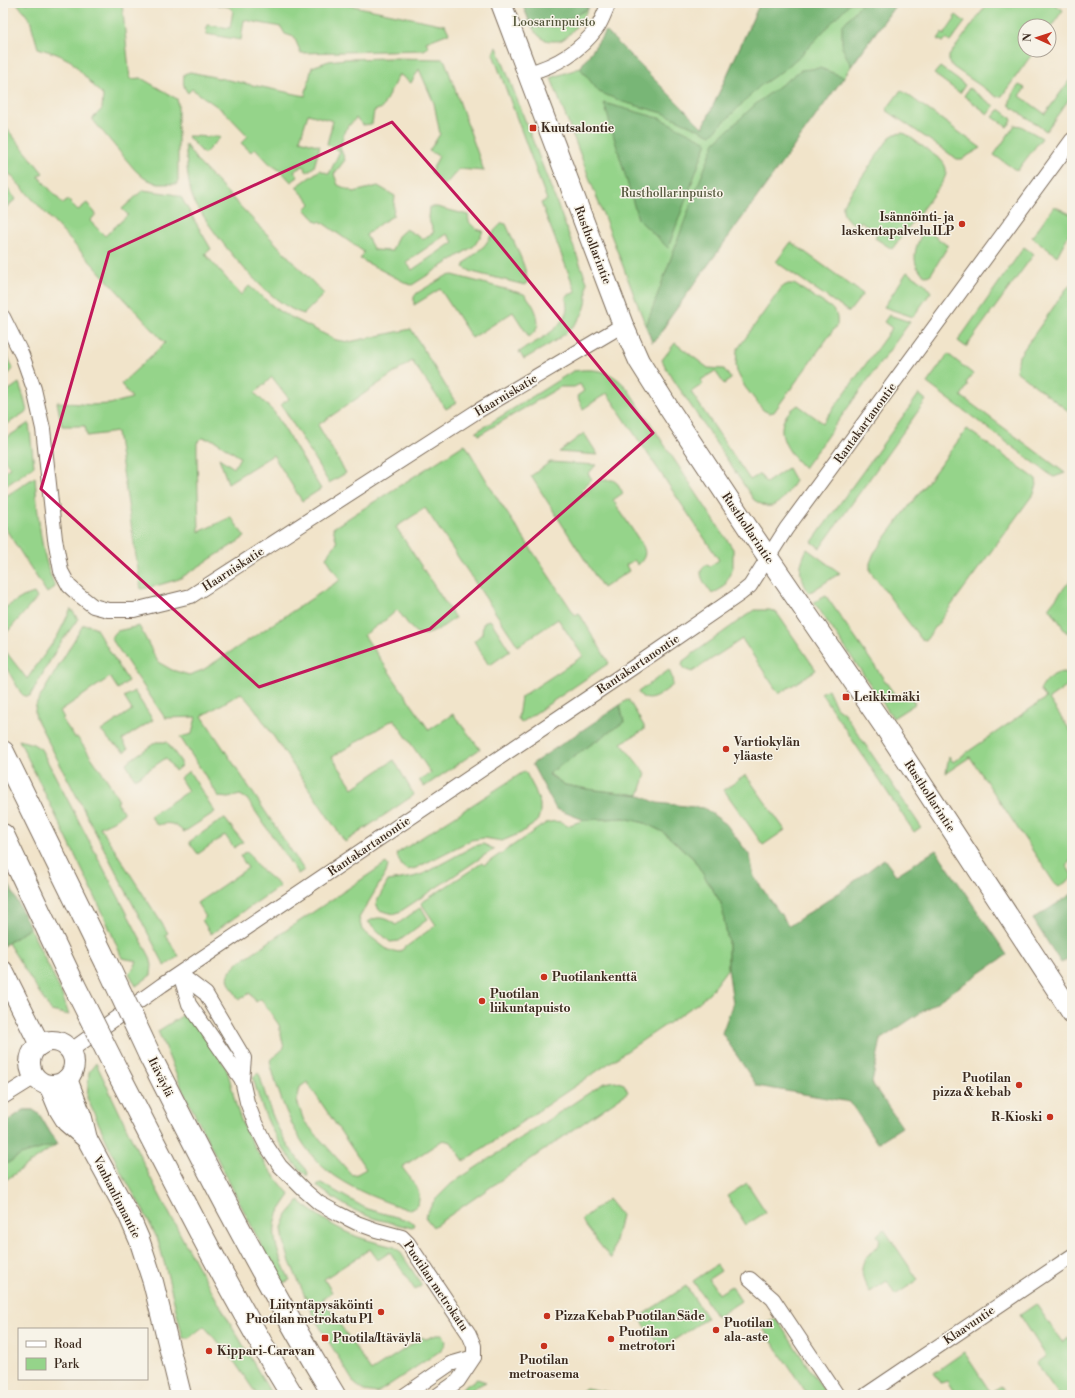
<svg xmlns="http://www.w3.org/2000/svg" width="1075" height="1398" font-family="'Libre Bodoni',serif">
<style>
.green{fill:#95d48a;stroke:#687f54;fill-rule:evenodd}
.forest{fill:#78b676;stroke:#5a704a}
.lines{fill:none;stroke-linecap:round;stroke-linejoin:round}
.minor-casing{stroke:#7b6b5a;stroke-width:16}
.secondary-casing{stroke:#7b6b5a;stroke-width:22}
.primary-casing{stroke:#7b6b5a;stroke-width:24}
.minor{stroke:#fff;stroke-width:14}
.secondary{stroke:#fff;stroke-width:20}
.primary{stroke:#fff;stroke-width:22}
.primary-bridge-casing{stroke:#7b6b5a;stroke-width:24;stroke-linecap:butt}
.primary-bridge{stroke:#fff;stroke-width:22}
.marked{fill:none;stroke:#c2185b;stroke-width:3;stroke-linejoin:round}
.poi-dot{fill:#c8321e;stroke:#f7f3e8;stroke-width:1.5}
.labels{text-anchor:middle;stroke-width:3;stroke-linejoin:round;paint-order:stroke}
.park-label{font-size:12px;fill:#525439;stroke:#f7f3e8}
.poi-label{font-size:12px;font-weight:bold;fill:#3b2a1e;stroke:#f7f3e8;text-anchor:start}
.street-label{font-size:12px;fill:#3b2a1e;stroke:#f7f3e8}
</style>
<rect width="100%" height="100%" fill="#f7f3e8"/>
<filter id="ink" filterUnits="userSpaceOnUse"><feTurbulence type="fractalNoise" baseFrequency=".025" numOctaves="2"/><feDisplacementMap in="SourceGraphic" scale="8" xChannelSelector="R" yChannelSelector="G"/><feConvolveMatrix kernelMatrix="1 2 1 2 8 2 1 2 1" color-interpolation-filters="sRGB"/></filter>
<filter id="wash" filterUnits="userSpaceOnUse"><feTurbulence type="fractalNoise" baseFrequency=".012" numOctaves="4" result="noise"/><feDisplacementMap in="SourceGraphic" scale="16" xChannelSelector="R" yChannelSelector="G"/><feGaussianBlur stdDeviation="0.9" result="paint"/><feColorMatrix in="noise" values="0 0 0 0 0 0 0 0 0 0 0 0 0 0 0 0 0 1.4 0 .05"/><feComposite in="paint" operator="in"/></filter>
<g filter="url(#wash)">
<rect width="100%" height="100%" fill="#f1e4ca"/>
<!-- green -->
<g class="green">
<path d="M17,3H122L130,79L141,78L177,99L178,104V184H158L144,178L135,170L92,119L102,109L103,96L71,61L57,54L38,48L30,20Z"/>
<path d="M205,3H339L445,25L449,33L426,42L429,47L424,50L301,53L294,37L285,34L281,27L244,20L241,40L206,34L207,25L230,28L233,11L229,7Z"/>
<path d="M522,3H580L589,8C582,17 572,35 562,40C560,41 556,41 553,41C534,42 528,17 522,3Z"/>
<path d="M760,3H897L669,319L657,339L652,342L551,78L580,68L606,31L703,128Z"/>
<path d="M988,3H1053L1063,10L1049,30V26H1025V50H1035L1002,96L997,97L953,67L949,61V56Z"/>
<path d="M956,15L965,22L950,42L946,39L943,42L938,39L942,33L944,35L955,19L954,17Z"/>
<path d="M497,47L587,282C586,289 588,298 586,304C580,331 546,346 524,359L519,352C536,341 563,330 567,309C567,305 566,300 566,296L576,292L541,203L547,200L493,54Z"/>
<path d="M391,58L442,59L445,61L484,171L459,169L444,186L431,172L439,156L429,151L440,134L434,103L419,69L411,83L399,74L382,108L374,111L372,124L363,125L356,118L345,130L340,147L345,160L334,174L338,185L354,192L378,186L395,196L393,216L381,223L366,235L374,250L392,251L398,236L406,229L423,239L434,232L428,218L429,207H437L468,215L469,222L476,229L483,231L480,237L474,246L412,285L408,284L360,259L364,252L320,221L318,223L305,209L311,203L296,187L320,170L329,174L340,151L327,144L333,121L308,114L300,140L320,146L314,167L307,172L303,166L294,171L298,177L291,182L282,172L269,163L255,148L251,152L241,143L248,136L225,112L192,89L188,93C183,87 183,82 184,74L190,72L305,96L312,67L329,61L345,59ZM447,234L453,242L412,270L406,262Z"/>
<path d="M940,67L965,85L960,93L934,74Z"/>
<path d="M1072,77V95L1046,131L1010,106C1009,97 1014,91 1019,85L1025,88L1020,96L1045,114Z"/>
<path d="M969,88L994,106L988,114L964,96Z"/>
<path d="M901,90L981,148L962,159H957L886,110Z"/>
<path d="M999,110H1001L1011,118L1012,121L1007,127L993,117Z"/>
<path d="M3,124L43,173L38,176L63,204L68,200L78,210L87,203L96,214L90,221L105,236L128,215L122,209L143,190L172,194L181,197L211,249L205,254L241,295L249,286L279,311L336,340L349,342L411,329L456,403L446,409L412,361L318,425L346,473L329,483L281,404L289,399L272,377L255,393L274,412L321,489L302,501L273,455L228,483L219,458L234,468L240,457L214,440L202,438L197,443V454L199,532L231,517L245,537L179,579L152,587L141,589L117,432L87,436L85,426H62L57,402L91,405L110,404L132,398L121,384L165,343L3,167Z"/>
<path d="M1015,125L1021,126L1042,138L1017,171L994,155Z"/>
<path d="M902,133L906,134L941,160C950,170 946,177 939,187L892,249L875,238L877,234L861,221L857,226C847,219 842,218 843,204L890,137L895,134Z"/>
<path d="M187,136L221,137L204,154Z"/>
<path d="M185,144L198,162L324,294L304,314C271,306 223,246 204,217C201,211 195,205 193,199C187,182 187,162 185,144Z"/>
<path d="M3,184L16,199L3,210L4,199Z"/>
<path d="M1054,206L1072,215V228L1057,256L1032,237Z"/>
<path d="M502,223L506,224C511,236 527,268 527,279C527,283 527,282 525,285L472,272L463,267L465,263L485,245L495,230Z"/>
<path d="M925,229L948,246L931,274L927,276C907,267 916,242 925,229Z"/>
<path d="M791,242L863,294L849,312L776,262Z"/>
<path d="M1024,247L1034,254L966,347L958,341Z"/>
<path d="M907,272L925,284L931,292L913,317L884,307Z"/>
<path d="M453,275L524,294C532,301 542,319 536,330C534,333 531,335 529,337L513,312L472,338L440,289L414,305V297L417,293L446,276Z"/>
<path d="M788,284H794L830,307C836,312 838,316 837,325L774,412L769,413L763,410L745,387L737,372L736,365L737,350L782,287Z"/>
<path d="M1071,285H1072V412L1071,413L1016,371L1019,356L1067,288Z"/>
<path d="M889,315L910,322L804,468C791,455 774,435 786,416C788,412 794,408 798,405L823,423L892,328L884,322Z"/>
<path d="M675,343L708,368L724,369L731,379L724,384L715,371L701,380L703,384L691,392L750,480L760,474L766,483L788,468L795,481C789,490 779,509 766,506C762,505 758,502 754,500L667,370L662,360Z"/>
<path d="M3,345L13,369L7,376L3,370Z"/>
<path d="M948,354L973,374L966,383L968,385L961,396L1065,473L1054,477L1052,476L927,383Z"/>
<path d="M582,370C602,369 613,373 627,388L733,549V567L724,587L712,594C706,585 693,571 708,564L710,566L719,560L607,393L583,409L577,396L584,391L580,384L574,387H560L479,435L476,432L573,371Z"/>
<path d="M19,383L23,395L27,411L3,427V394Z"/>
<path d="M919,394L926,400L820,548L812,542Z"/>
<path d="M29,423L34,466L3,488V472L10,468L3,457V440Z"/>
<path d="M967,429L1036,479L1037,485L1034,493L926,640L921,639L870,571V563L874,553Z"/>
<path d="M584,433L598,455L559,452Z"/>
<path d="M465,444L497,498L575,615L579,613L609,663L521,723L518,718L521,697L583,656L558,619L518,646L425,508L396,527L455,618C444,625 426,642 413,630C407,624 403,616 397,610L388,618L364,635L429,730L453,714L480,749L424,787L419,780L431,773L394,719L332,757L353,788L394,760L414,795L345,842L255,709L241,693L202,716L304,870L298,874L247,799L240,795L228,798L219,797L180,737L192,734L196,717L165,718L111,638L117,631L139,626L158,662L172,670L189,675L203,670L340,580L326,557L337,543L333,528Z"/>
<path d="M550,462L596,465L588,474L592,479L581,490L584,495L599,480H613L618,484L623,493L613,500L643,546C647,554 644,559 638,565L634,560L626,565L629,571L603,588L531,476Z"/>
<path d="M35,477C38,515 40,552 55,587L47,593L3,525V498Z"/>
<path d="M807,549L840,573L809,593C798,574 798,568 807,549Z"/>
<path d="M1072,578V629L1067,633L1049,607Z"/>
<path d="M34,593L37,598L3,637V609L23,597Z"/>
<path d="M826,596L897,698L908,691L915,704L893,718L814,602Z"/>
<path d="M71,609L78,619L59,645L30,696H24L21,693L3,662V648L27,679L57,637Z"/>
<path d="M754,610H770L777,613L816,670L779,694L742,639L692,672L684,669L682,666L683,661Z"/>
<path d="M488,620L491,621L510,651L490,665L488,664L474,641L482,634L483,624Z"/>
<path d="M83,625H88L95,627L128,681L118,689L110,677L60,711L64,718L62,719L75,738L77,737L108,781L119,801L117,802L124,813L113,821L100,827L168,933L165,935L179,956L165,966L36,718C34,711 35,706 39,699Z"/>
<path d="M669,670L672,677L673,685C663,692 648,708 638,692Z"/>
<path d="M1063,672L1072,675V683L1049,699L1072,733V860L1066,865L1072,875V878L1059,887L1055,884L970,757L946,773L949,756L953,762L1046,698L1040,690C1047,680 1051,674 1063,672Z"/>
<path d="M828,689L836,707L844,713L921,827L914,832L821,693Z"/>
<path d="M134,691L153,720L122,740L128,749L125,752L111,742L101,731L132,710L124,697Z"/>
<path d="M628,699L644,726V730L621,743L646,774L639,795L587,789L565,785L548,773L623,722L620,705Z"/>
<path d="M19,740L33,744L41,749L150,957L152,965L151,975L136,986L129,973L134,968L137,961L122,958L102,911Z"/>
<path d="M156,742H167L181,762V766L175,771L166,758L135,779L126,763Z"/>
<path d="M189,771L215,812L184,832C173,823 171,822 157,825L150,816L188,791L180,778Z"/>
<path d="M525,771L535,790L540,804V813L537,822L521,833L502,841L484,838L471,840L416,868L407,870L402,866L396,854Z"/>
<path d="M746,775L785,830L763,845L724,790Z"/>
<path d="M624,818L645,823L663,832L693,858L721,903L728,941V968L710,992L698,1003L464,1161L451,1142L443,1140L402,1167C409,1178 425,1191 417,1205C414,1209 410,1210 406,1209C380,1200 356,1191 334,1176C298,1151 280,1102 270,1061L284,1048L279,1025L261,999L256,1002L250,993L239,1000C229,982 221,978 239,962L386,863L388,866L386,873L359,918L362,930L388,950L399,952L436,925L421,903L482,863L484,865L546,823C554,821 561,820 567,826L584,820ZM307,1082L366,1169L357,1174L352,1175L304,1121L297,1101L300,1087Z"/>
<path d="M225,819L243,842L234,848L225,835L198,854L189,842L221,820Z"/>
<path d="M483,844L494,849L401,911L394,914L379,910L376,903L388,881L413,877L423,874L474,846Z"/>
<path d="M247,851L258,867L280,886L211,934L202,920L206,917L197,903L248,868L240,856Z"/>
<path d="M421,907L428,919L399,941L390,942L368,922C378,915 386,918 396,925Z"/>
<path d="M30,928L61,992L69,1015L51,1011L8,943Z"/>
<path d="M188,1012L225,1066C231,1079 232,1092 236,1105C246,1140 267,1168 290,1195C286,1201 281,1207 278,1214C269,1237 280,1259 290,1280L281,1284L184,1093L158,1031Z"/>
<path d="M96,1063L149,1175L196,1264L272,1395H257L236,1364L204,1326L189,1338H183L167,1273L158,1240L143,1210L120,1170L87,1098L89,1072Z"/>
<path d="M258,1073L260,1076C270,1114 280,1139 306,1169L308,1173L307,1176C278,1150 262,1114 253,1077Z"/>
<path d="M615,1081L624,1084L628,1092L433,1227L425,1217L434,1201L451,1184L604,1083Z"/>
<path d="M24,1110H33L39,1114L57,1144L3,1182V1124Z"/>
<path d="M321,1183L367,1209L411,1221L414,1224L412,1228C400,1225 388,1222 376,1219C354,1212 335,1200 317,1186L318,1184Z"/>
<path d="M747,1183L766,1212L746,1225L727,1196Z"/>
<path d="M608,1199L621,1215L611,1259L581,1220Z"/>
<path d="M299,1201C317,1215 336,1229 358,1237C370,1241 382,1244 394,1247L399,1250L421,1284V1286L415,1290L390,1252L378,1260L370,1249L324,1279L332,1292L323,1299L371,1371L423,1337L425,1339H426L439,1334H443L446,1341L445,1345L440,1351L377,1393L364,1391L354,1383L315,1319L290,1262L284,1242L282,1228L287,1215Z"/>
<path d="M884,1229L918,1280L895,1295L887,1281L870,1292C864,1283 857,1267 867,1257C873,1251 877,1248 880,1240L877,1235Z"/>
<path d="M717,1265L721,1271L709,1279L719,1294L731,1286L741,1301L717,1317L693,1281Z"/>
<path d="M686,1286L707,1318L661,1349L639,1317Z"/>
<path d="M1036,1304L1062,1342L1072,1336V1395H1059L1036,1363L1046,1356L1020,1315Z"/>
<path d="M772,1320H777L827,1395H808L764,1330C762,1324 767,1320 772,1320Z"/>
<path d="M964,1352L991,1393L1001,1387L1007,1395H956L947,1381L941,1383L934,1373Z"/>
<path d="M477,1379L486,1382L474,1388L467,1395H452Z"/>
<path d="M586,1388L624,1395H576Z"/>
</g>
<!-- forest -->
<g class="forest">
<path d="M522,3H580L589,8L556,26L532,27Z"/>
<path d="M760,3H850L803,53L785,69L760,86L711,135L663,113L623,102L599,92L580,68L606,31L703,128Z"/>
<path d="M862,3H897L851,66L842,47V26Z"/>
<path d="M820,68L844,77L669,319L657,339L652,342L646,326L696,190L715,142L758,102L801,70Z"/>
<path d="M604,103L659,118L707,142L668,248L638,219Z"/>
<path d="M620,705L624,722L548,774L565,785L587,789L639,795L657,803L704,808L726,824L750,856L754,877L789,926L840,892L884,859L896,875L936,850L1007,955L881,1039L872,1083L902,1127L877,1143L850,1102L757,1086L722,1033L733,1003L728,968V941L721,903L693,858L663,832L645,823L624,818L584,820L556,809L532,764Z"/>
<path d="M3,872L30,928L3,946Z"/>
<path d="M1072,894V957L1061,963L1033,919Z"/>
<path d="M24,1110H33L39,1114L57,1144L21,1155L3,1166V1124Z"/>
</g>
</g>
<g filter="url(#ink)">
<g class="lines">
<defs>
<g id="minor">
<path d="M528,73C555,66 580,51 597,28C602,21 605,11 609,3"/>
<path d="M3,317L22,355L34,389L43,429L55,539L61,571L69,586L79,595L93,606L108,610H134L191,596L476,412L623,325"/>
<path d="M180,974L206,994L244,1058L242,1080L247,1102L255,1123L266,1145L280,1166L304,1190L319,1203L339,1214L357,1223L376,1230L402,1237L408,1243L469,1334L474,1346V1357L458,1381L438,1395"/>
<path d="M180,974L189,1004L242,1080"/>
<path d="M70,1051L162,985L619,677L740,594L750,586L786,529L1072,140"/>
<path d="M3,1097L35,1077"/>
<path d="M750,1279L773,1299L837,1395"/>
<path d="M405,1395L450,1364L474,1357"/>
<path d="M866,1395L1072,1256"/>
</g>
<g id="secondary">
<path d="M501,3L623,325L639,361L668,407L748,528L886,729L1072,1013"/>
<path d="M3,971L40,1045"/>
<circle cx="52" cy="1063" r="22"/>
<path d="M67,1079L82,1118L87,1139L129,1216L139,1239L153,1282L181,1395"/>
<path d="M49,1085L59,1109L67,1122L87,1139"/>
</g>
<g id="primary">
<path d="M3,752L107,964"/>
<path d="M3,835L73,983"/>
<path d="M150,1056C208,1171 267,1285 334,1395"/>
<path d="M118,1073C174,1181 228,1291 292,1395"/>
</g>
</defs>
<!-- minor casing -->
<use href="#minor" class="minor-casing"/>
<!-- secondary casing -->
<use href="#secondary" class="secondary-casing"/>
<!-- primary casing -->
<use href="#primary" class="primary-casing"/>
<!-- minor -->
<use href="#minor" class="minor"/>
<!-- secondary -->
<use href="#secondary" class="secondary"/>
<!-- primary -->
<use href="#primary" class="primary"/>
<defs>
<g id="primary-bridge">
<path d="M107,964L150,1056"/>
<path d="M73,983L118,1073"/>
</g>
</defs>
<!-- primary-bridge casing -->
<use href="#primary-bridge" class="primary-bridge-casing"/>
<!-- primary-bridge -->
<use href="#primary-bridge" class="primary-bridge"/>
</g>
</g>
<!-- marked area -->
<path class="marked" d="M392,122L494,238L653,433L430,629L259,687L41,489L109,252Z"/>
<!-- markers -->
<g class="poi-dot">
<rect x="529" y="124" width="8" height="8" rx="2"/>
<circle cx="962" cy="224" r="4"/>
<rect x="842" y="693" width="8" height="8" rx="2"/>
<circle cx="726" cy="749" r="4"/>
<circle cx="544" cy="977" r="4"/>
<circle cx="482" cy="1001" r="4"/>
<circle cx="1019" cy="1085" r="4"/>
<circle cx="1050" cy="1117" r="4"/>
<circle cx="381" cy="1312" r="4"/>
<circle cx="547" cy="1316" r="4"/>
<circle cx="716" cy="1330" r="4"/>
<rect x="321" y="1334" width="8" height="8" rx="2"/>
<circle cx="611" cy="1339" r="4"/>
<circle cx="544" cy="1346" r="4"/>
<circle cx="209" cy="1351" r="4"/>
</g>
<g class="labels">
<!-- park labels -->
<g class="park-label">
<text x="554" y="26">Loosarinpuisto</text>
<text x="672" y="197">Rusthollarinpuisto</text>
</g>
<!-- poi labels -->
<g class="poi-label">
<text x="541" y="132">Kuutsalontie</text>
<text x="954" y="221" text-anchor="end">Isännöinti- ja<tspan x="954" dy="14">laskentapalvelu ILP</tspan></text>
<text x="854" y="701">Leikkimäki</text>
<text x="734" y="746">Vartiokylän<tspan x="734" dy="14">yläaste</tspan></text>
<text x="552" y="981">Puotilankenttä</text>
<text x="490" y="998">Puotilan<tspan x="490" dy="14">liikuntapuisto</tspan></text>
<text x="1011" y="1082" text-anchor="end">Puotilan<tspan x="1011" dy="14">pizza &amp; kebab</tspan></text>
<text x="1042" y="1121" text-anchor="end">R-Kioski</text>
<text x="373" y="1309" text-anchor="end">Liityntäpysäköinti<tspan x="373" dy="14">Puotilan metrokatu P1</tspan></text>
<text x="555" y="1320">Pizza Kebab Puotilan Säde</text>
<text x="724" y="1327">Puotilan<tspan x="724" dy="14">ala-aste</tspan></text>
<text x="619" y="1336">Puotilan<tspan x="619" dy="14">metrotori</tspan></text>
<text x="333" y="1342">Puotila/Itäväylä</text>
<text x="217" y="1355">Kippari-Caravan</text>
<text x="544" y="1364" text-anchor="middle">Puotilan<tspan x="544" dy="14">metroasema</tspan></text>
</g>
<!-- street labels -->
<g class="street-label">
<text transform="translate(593 245) rotate(69)" y="4">Rusthollarintie</text>
<text transform="translate(506 395) rotate(-31)" y="4">Haarniskatie</text>
<text transform="translate(865 423) rotate(-54)" y="4">Rantakartanontie</text>
<text transform="translate(748 528) rotate(56)" y="4">Rusthollarintie</text>
<text transform="translate(233 569) rotate(-33)" y="4">Haarniskatie</text>
<text transform="translate(638 664) rotate(-34)" y="4">Rantakartanontie</text>
<text transform="translate(930 796) rotate(57)" y="4">Rusthollarintie</text>
<text transform="translate(369 846) rotate(-34)" y="4">Rantakartanontie</text>
<text transform="translate(161 1077) rotate(64)" y="4">Itäväylä</text>
<text transform="translate(117 1197) rotate(63)" y="4">Vanhanlinnantie</text>
<text transform="translate(436 1286) rotate(56)" y="4">Puotilan metrokatu</text>
<text transform="translate(969 1325) rotate(-34)" y="4">Klaavuntie</text>
</g>
</g>
<!-- margin -->
<rect width="1075" height="1398" fill="none" stroke="#f7f3e8" stroke-width="16"/>
<!-- legend -->
<rect x="18" y="1328" width="130" height="52" fill="#f7f3e8" stroke="#aca397"/>
<rect x="26" y="1341" width="20" height="6" fill="#ffffff" stroke="#aca397"/>
<text x="54" y="1348" font-size="12" fill="#3b2a1e">Road</text>
<rect x="26" y="1358" width="20" height="12" fill="#95d48a" stroke="#aca397"/>
<text x="54" y="1368" font-size="12" fill="#3b2a1e">Park</text>
<!-- north arrow -->
<g transform="translate(1037 38) rotate(273)"><circle r="19" fill="#f7f3e8" stroke="#aca397"/>
<path d="M0-3L7 15L0 10L-7 15Z" fill="#c8321e"/>
<text y="-6" font-size="11" font-weight="bold" text-anchor="middle" fill="#3b2a1e">N</text>
</g>
</svg>
